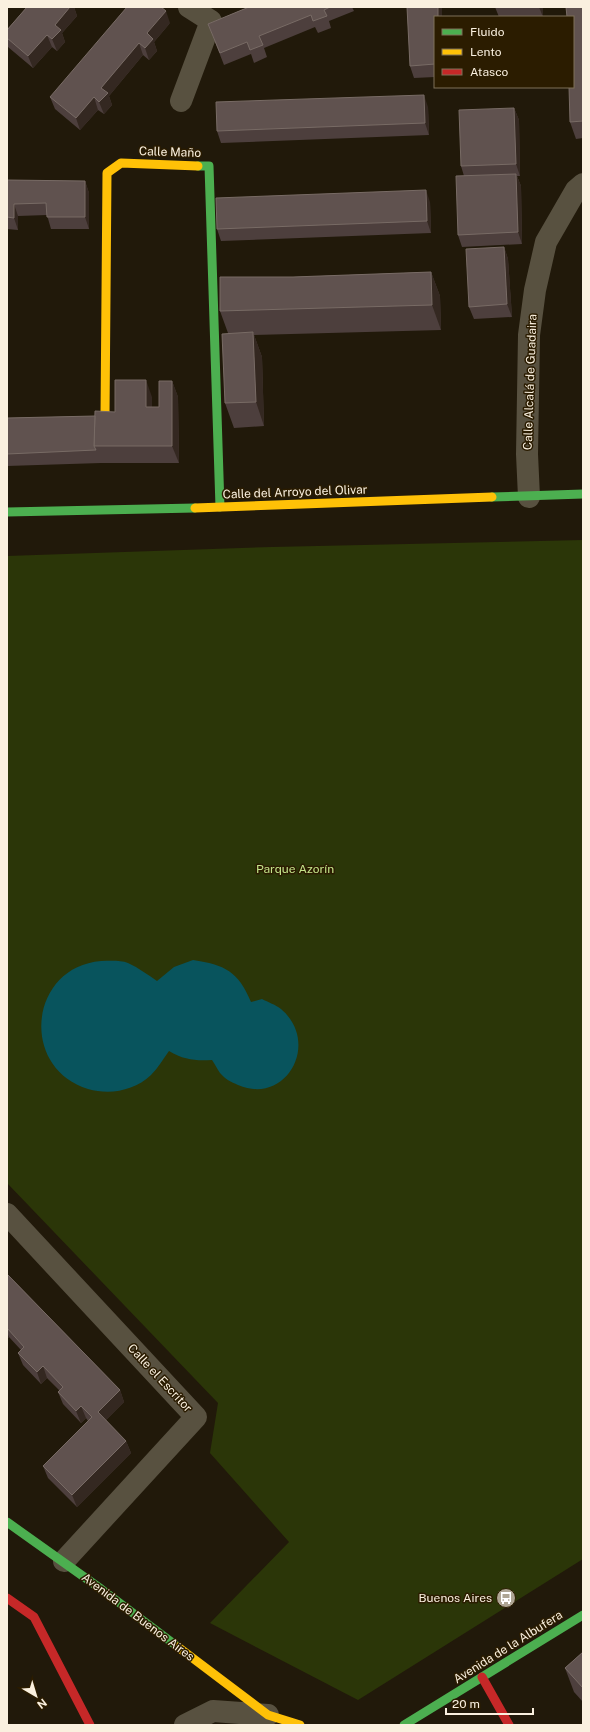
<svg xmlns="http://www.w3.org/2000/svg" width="590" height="1732" font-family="'Public Sans',sans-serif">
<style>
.green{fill:#2b3608}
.water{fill:#08545d}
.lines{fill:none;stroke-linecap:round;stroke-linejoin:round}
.street{stroke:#585140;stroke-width:22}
.fast{stroke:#4caf50;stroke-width:9}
.slow{stroke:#ffc107;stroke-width:9}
.jam{stroke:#c62828;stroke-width:9}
.wall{fill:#4d3f3d}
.shaded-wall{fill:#342821}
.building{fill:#60524f;stroke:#786b65}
.labels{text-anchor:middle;stroke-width:3;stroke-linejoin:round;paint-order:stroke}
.street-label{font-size:12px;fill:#faf0df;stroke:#2b1c00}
.park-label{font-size:12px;fill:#c4e48a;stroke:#2b1c00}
.poi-label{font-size:12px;fill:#faf0df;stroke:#2b1c00;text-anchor:end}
</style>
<rect width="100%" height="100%" fill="#21190a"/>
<!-- green -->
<path class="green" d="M583,540V1559L358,1700L210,1623L289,1542L210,1453L218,1403L7,1183V556L272,547Z"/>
<!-- water -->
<path class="water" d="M193,960C225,965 238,971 251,1002L262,999C268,1002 276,1005 281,1009C321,1043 286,1106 238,1085C231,1082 225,1079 220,1073C217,1069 215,1064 212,1060C196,1061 184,1060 169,1051C163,1059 158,1068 151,1075C134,1091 110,1095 88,1089C19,1068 29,967 101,961C110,961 120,960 128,963C139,968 148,975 157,981L174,967Z"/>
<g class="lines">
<!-- street -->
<g class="street">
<path d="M181,101L211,21L189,7"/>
<path d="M529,497L527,454L529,335L535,290L546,242L576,190L583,184"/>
<path d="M7,1214L196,1417L64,1561"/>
<path d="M185,1725L213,1711L268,1715"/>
</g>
<!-- fast -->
<g class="fast">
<path d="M198,166H209L220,507"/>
<path d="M492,497L583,494"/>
<path d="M7,512L195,508"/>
<path d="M7,1522L101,1589L178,1647"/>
<path d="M404,1725L583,1615"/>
</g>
<!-- slow -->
<g class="slow">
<path d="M105,416L107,173L121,163L198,166"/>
<path d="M195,508L492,497"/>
<path d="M178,1647L268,1715L300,1725"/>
</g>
<!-- jam -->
<g class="jam">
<path d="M7,1598L34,1617L90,1725"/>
<path d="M482,1677L509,1725"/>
</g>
</g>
<!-- wall -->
<g class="wall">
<path d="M27,7H74L77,16L62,33L65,42L57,51L52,47L33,68L8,47L7,45V30Z"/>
<path d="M249,7H352L354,11L329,21L331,28L318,33L315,27L264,48L267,57L254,63L251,54L224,65L208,24Z"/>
<path d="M407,7H442V17H435V77L414,78L410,66Z"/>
<path d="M495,7H543V17H499Z"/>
<path d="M583,7V138L576,139L570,122Z"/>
<path d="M170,23L154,42L157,51L149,60L143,55L109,96L112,105L104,114L98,110L80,130L55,109L50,97Z"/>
<path d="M428,107L429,135L221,143L217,131Z"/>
<path d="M514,108L519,120L520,176H517L521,186L522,244L462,247L458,235L464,176L461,166Z"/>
<path d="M7,180L85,181L89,193V229H51L47,215L18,216V230L7,229Z"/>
<path d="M430,202L431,233L221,241L217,229Z"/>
<path d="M504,247L508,259L512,317L474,319L469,307Z"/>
<path d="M431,272L440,296L441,330L254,335L262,357L264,426L234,428L225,403L228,333L220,311L293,277Z"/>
<path d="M172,381L178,397L179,463H101L7,466V418L95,416L115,412L152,397V407H159Z"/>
<path d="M7,1274L120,1390L124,1402L106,1420L126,1441L131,1453L77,1507L48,1478L43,1466L88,1421L86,1418L81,1423L63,1404L58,1392L60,1391L47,1378L41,1384L23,1365L18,1353L21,1350L9,1337L7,1339Z"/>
<path d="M583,1652V1702L574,1692L565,1668Z"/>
</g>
<!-- shaded-wall -->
<g class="shaded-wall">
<path d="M70,7H74L77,16L62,33L65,42L57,51L52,39L55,25Z"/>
<rect x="438" y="7" width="4" height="10"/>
<path d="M539,7H543V17Z"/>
<path d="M166,11L170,23L154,42L157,51L149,60L145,48L147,33Z"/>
<path d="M47,35L52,47L33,68L28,56Z"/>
<path d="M139,43L143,55L109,96L112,105L104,114L99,102L101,88Z"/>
<path d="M424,95L428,107L429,135L425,123Z"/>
<path d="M94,97L98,110L80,130L76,118Z"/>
<path d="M514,108L519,120L520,176L516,164Z"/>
<path d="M516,174L521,186L522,244L518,232Z"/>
<path d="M85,181L89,193V229L85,217Z"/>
<path d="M426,190L430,202L431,233L427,221Z"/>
<path d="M14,204L18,216V230L14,218Z"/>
<path d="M504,247L508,259L512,317L507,304Z"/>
<path d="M431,272L440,296L441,330L432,305Z"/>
<path d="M253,332L262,357L264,426L256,402Z"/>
<path d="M146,380L152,397V423L146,407Z"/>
<path d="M172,381L178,397L179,463L172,446Z"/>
<path d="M7,1332L9,1337L7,1339Z"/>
<path d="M43,1366L47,1378L41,1384L37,1372Z"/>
<path d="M120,1390L124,1402L102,1424L98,1412Z"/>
<path d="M81,1406L86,1418L81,1423L76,1411Z"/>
<path d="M126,1441L131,1453L77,1507L72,1495Z"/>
</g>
<!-- building -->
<g class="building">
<path d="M27,7H70L55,25L61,30L52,39L47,35L28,56L7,38V30Z"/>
<path d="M127,7H161L166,11L147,33L153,39L145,48L139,43L101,88L108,93L99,102L94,97L76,118L50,97Z"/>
<path d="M249,7H330L324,10L327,16L313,21L311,15L259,36L263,45L250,50L247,42L220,53L208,24Z"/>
<path d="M407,7H438V17H435V64L410,66Z"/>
<path d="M566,7H583V121L570,122L569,87H573V17H567Z"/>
<path d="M424,95L425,123L217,131L216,102Z"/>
<path d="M514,108L516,164L461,166L459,110Z"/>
<path d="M516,174L518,232L458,235L456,176Z"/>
<path d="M7,180L85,181V217H47L46,203L14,204V218L7,217Z"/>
<path d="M426,190L427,221L217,229L216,198Z"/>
<path d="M504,247L507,304L469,307L466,249Z"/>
<path d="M431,272L432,305L220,311V277H293Z"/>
<path d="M253,332L256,402L225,403L222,334Z"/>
<path d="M115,380H146V407H159V381H172V446H94L95,411L115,412Z"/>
<path d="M95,416L94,446L96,450L7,454V418Z"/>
<path d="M7,1274L120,1390L98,1412L126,1441L72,1495L43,1466L92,1417L81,1406L76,1411L58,1392L63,1387L43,1366L37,1372L18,1353L24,1347L7,1328Z"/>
<path d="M583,1652V1688L565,1668Z"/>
</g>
<!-- icons -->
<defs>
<symbol id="bus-disc" viewBox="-11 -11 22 22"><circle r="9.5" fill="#aea594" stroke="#2b1c00"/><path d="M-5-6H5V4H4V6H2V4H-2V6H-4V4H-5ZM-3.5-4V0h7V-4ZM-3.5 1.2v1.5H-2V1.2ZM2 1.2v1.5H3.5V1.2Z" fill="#fff"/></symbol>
</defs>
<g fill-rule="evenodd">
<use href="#bus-disc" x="495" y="1587" width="22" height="22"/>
</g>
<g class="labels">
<!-- street labels -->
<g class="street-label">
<text transform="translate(170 152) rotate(2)" y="4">Calle Maño</text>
<text transform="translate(530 382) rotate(-88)" y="4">Calle Alcalá de Guadaira</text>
<text transform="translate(295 492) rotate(-2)" y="4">Calle del Arroyo del Olivar</text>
<text transform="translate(160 1378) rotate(47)" y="4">Calle el Escritor</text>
<text transform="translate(138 1617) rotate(37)" y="4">Avenida de Buenos Aires</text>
<text transform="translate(508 1647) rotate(-32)" y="4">Avenida de la Albufera</text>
</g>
<!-- park labels -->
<g class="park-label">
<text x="295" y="873">Parque Azorín</text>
</g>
<!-- poi labels -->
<g class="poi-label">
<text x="492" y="1602">Buenos Aires</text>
</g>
</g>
<!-- border -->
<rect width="590" height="1732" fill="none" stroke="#faf0df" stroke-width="16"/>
<!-- legend -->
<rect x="434" y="16" width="140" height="72" fill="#2b1c00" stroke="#7e7159"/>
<rect x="442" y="29" width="20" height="6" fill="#4caf50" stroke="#7e7159"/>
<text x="470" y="36" font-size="12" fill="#faf0df">Fluido</text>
<rect x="442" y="49" width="20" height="6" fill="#ffc107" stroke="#7e7159"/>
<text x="470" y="56" font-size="12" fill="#faf0df">Lento</text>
<rect x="442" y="69" width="20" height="6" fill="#c62828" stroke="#7e7159"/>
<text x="470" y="76" font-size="12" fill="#faf0df">Atasco</text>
<!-- north arrow -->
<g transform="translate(36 1696) rotate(142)" stroke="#2b1c00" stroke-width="3" paint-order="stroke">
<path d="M0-3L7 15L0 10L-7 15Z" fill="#faf0df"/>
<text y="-6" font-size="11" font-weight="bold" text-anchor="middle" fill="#faf0df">N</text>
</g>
<!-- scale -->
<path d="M446 1708v6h87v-6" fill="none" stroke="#faf0df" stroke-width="2"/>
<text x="452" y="1708" font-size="12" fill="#faf0df" stroke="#2b1c00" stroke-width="3" paint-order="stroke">20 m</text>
</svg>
